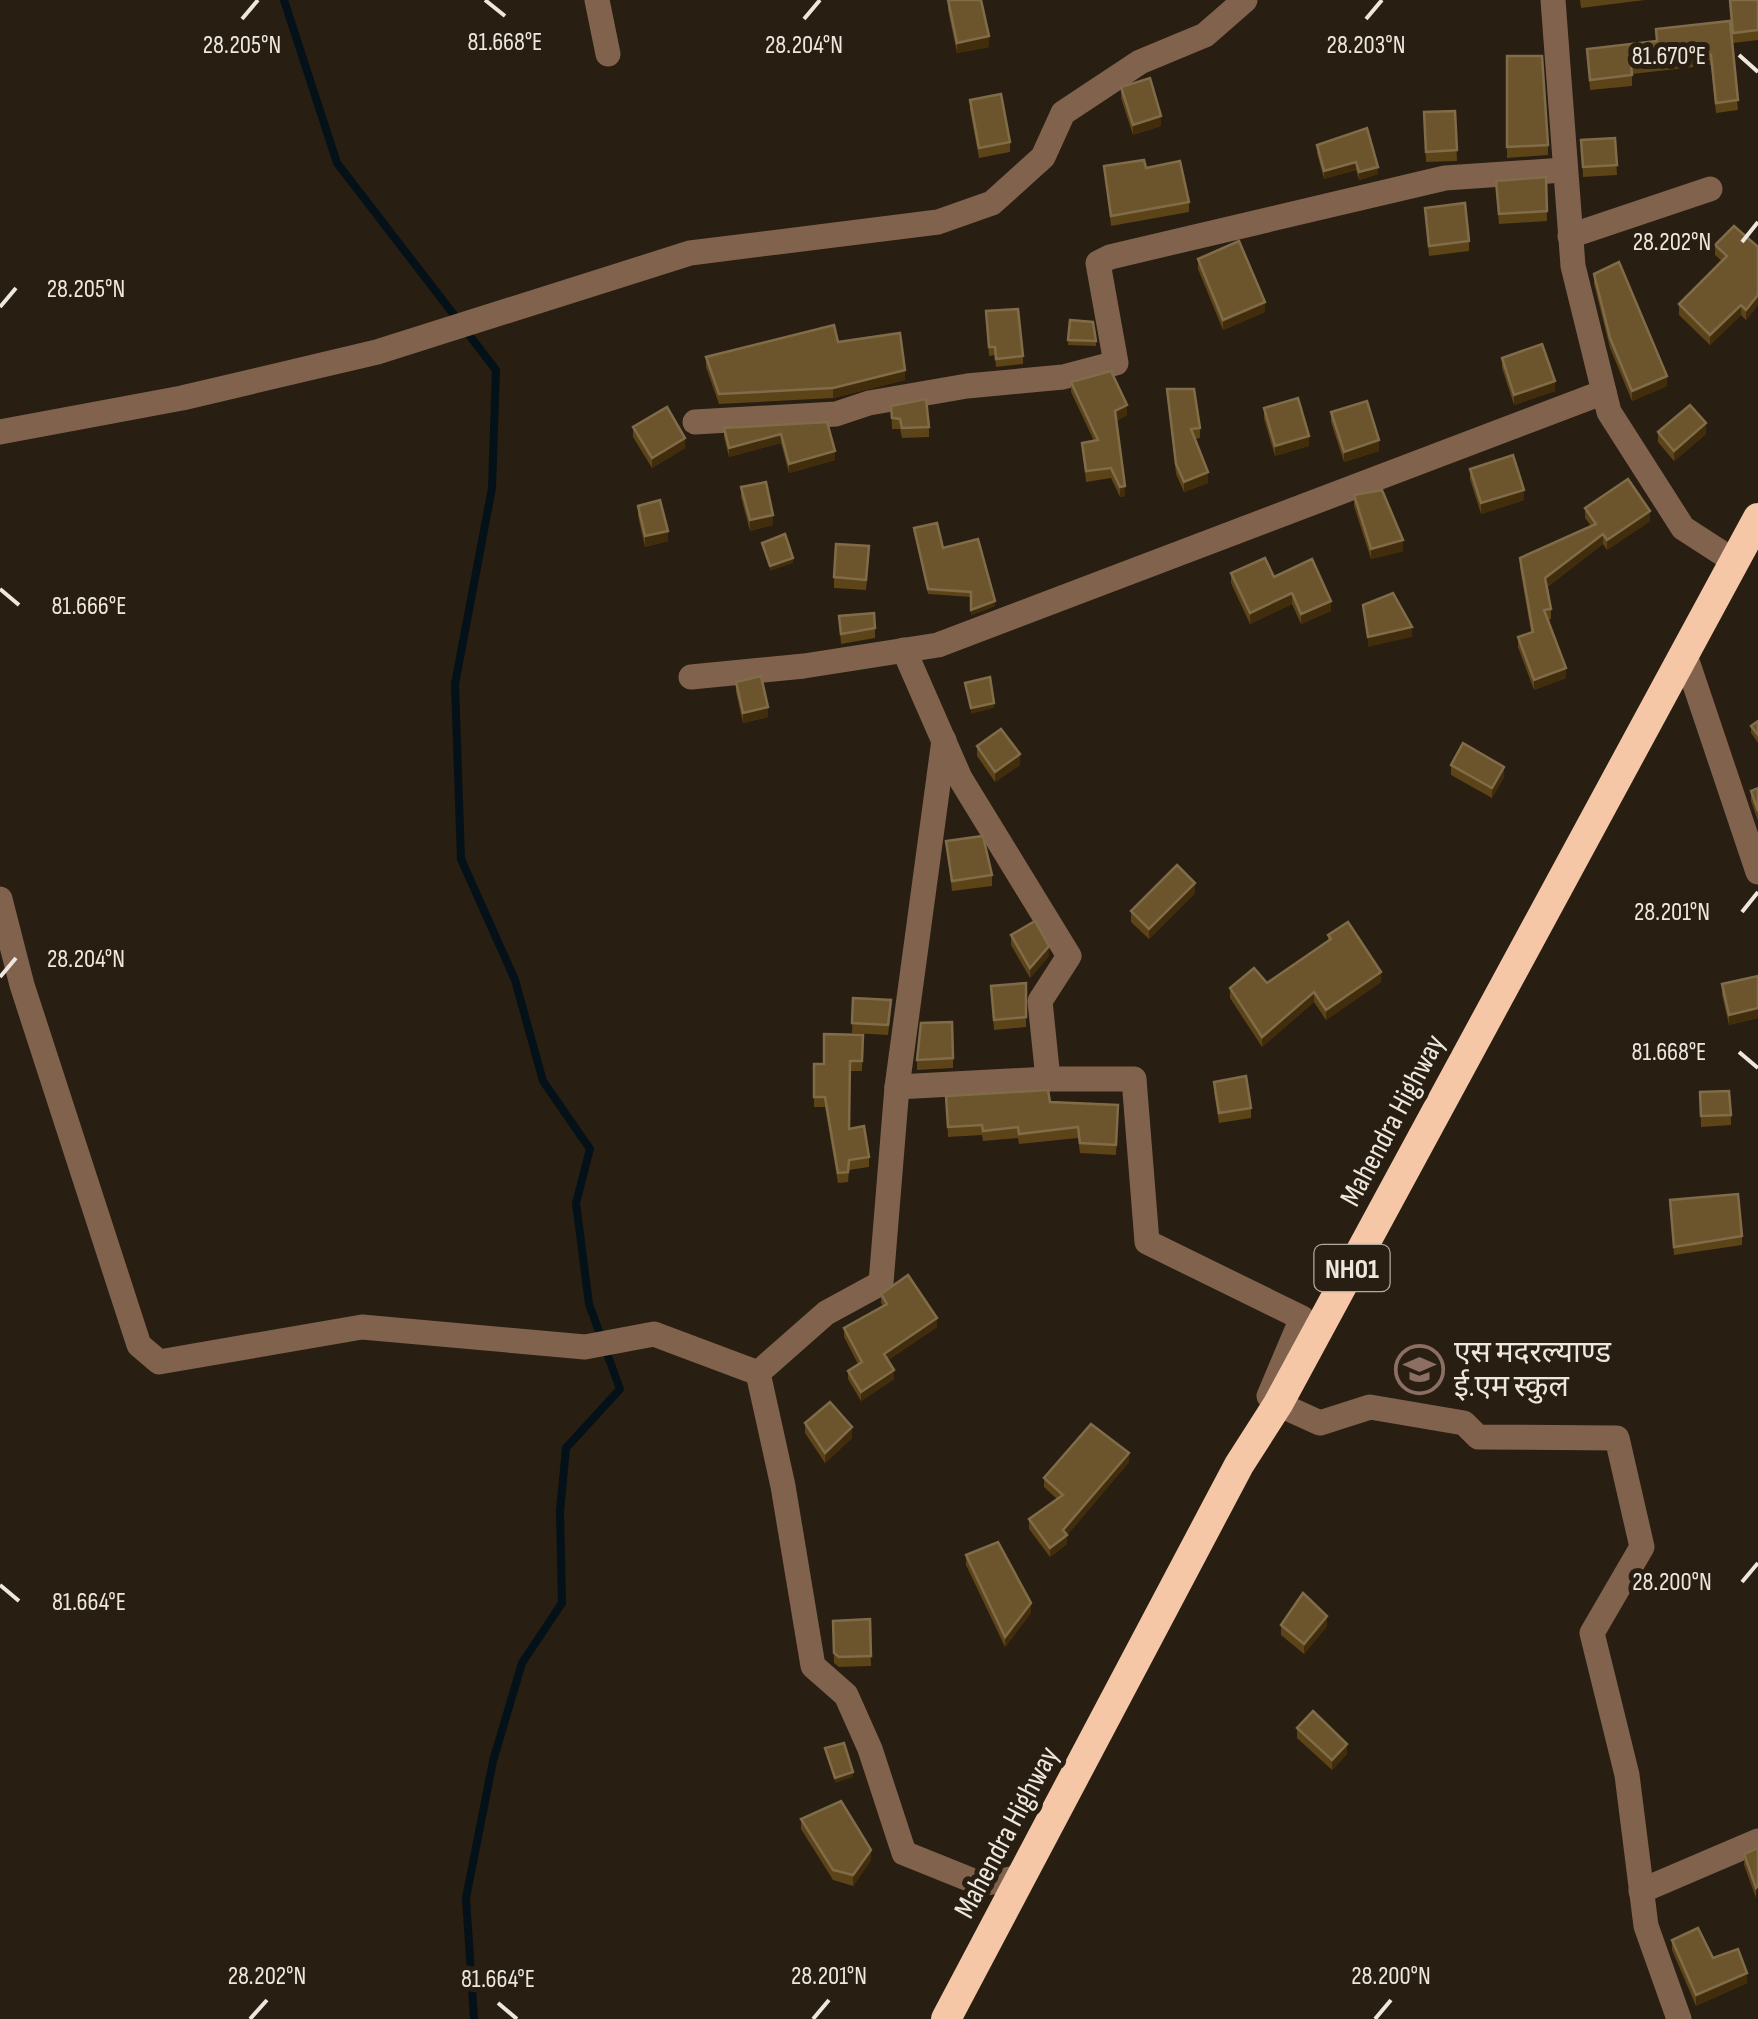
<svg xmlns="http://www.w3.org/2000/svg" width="1758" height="2019" font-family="'Sofia Sans Condensed','Noto Sans Devanagari',sans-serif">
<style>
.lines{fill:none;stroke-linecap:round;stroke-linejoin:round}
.stream{stroke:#051118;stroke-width:8}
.street{stroke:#81624d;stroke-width:25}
.highway{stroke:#f6c7a7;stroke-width:30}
.wall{fill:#5c4318}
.shaded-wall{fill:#412d0c}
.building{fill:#6c552d;stroke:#806c49;stroke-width:2.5}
.ticks{fill:none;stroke:#eee7de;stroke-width:4}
.labels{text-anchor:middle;stroke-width:10;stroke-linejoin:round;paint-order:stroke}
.shield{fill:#281e11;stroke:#b3aba0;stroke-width:2.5}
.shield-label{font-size:28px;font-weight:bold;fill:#eee7de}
.street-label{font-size:30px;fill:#eee7de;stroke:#281e11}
.poi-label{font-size:30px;fill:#eee7de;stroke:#281e11;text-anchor:start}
.ticks-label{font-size:25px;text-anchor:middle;fill:#eee7de;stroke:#281e11;stroke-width:10;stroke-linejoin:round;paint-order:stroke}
</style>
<rect width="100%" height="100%" fill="#281e11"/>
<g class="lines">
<!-- stream -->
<g class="stream">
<path d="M284,0L337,163L458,320"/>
<path d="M466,331L496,370L492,488L455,684L461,859L515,980L543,1081L590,1149L576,1203L589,1304L620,1389L566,1448L560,1511L562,1603L522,1663L493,1761L466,1898L474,2019"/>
</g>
<!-- street -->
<g class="street">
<path d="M597,0L608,54"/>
<path d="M1553,0L1573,266L1609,412L1683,528L1734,561"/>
<path d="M1570,236L1710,189"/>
<path d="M695,422L836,414L869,403L967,386L1063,377L1116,363L1098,263L1110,257L1445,178L1564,170"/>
<path d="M0,432L182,398L377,352L690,253L938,222L992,203L1043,157L1063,113L1140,62L1205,35L1245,0"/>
<path d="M904,650L960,778L1069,956L1040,1001L1048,1079H1134L1147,1242L1302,1318L1269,1396"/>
<path d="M1684,652L1758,872"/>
<path d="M691,677L804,666L938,645L1604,392"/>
<path d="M944,740L897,1087L881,1283L826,1313L758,1373L783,1486L813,1666L846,1695L870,1749L904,1853L981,1884L1022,1877"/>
<path d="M0,899L22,985L139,1345L159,1362L362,1327L585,1347L654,1334L758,1373"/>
<path d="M897,1087L1048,1079"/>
<path d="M1278,1404L1320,1423L1370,1407L1464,1423L1478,1437L1617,1438L1642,1547L1592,1633L1627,1775L1646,1926L1679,2019"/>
<path d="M1641,1891L1758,1841"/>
</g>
<!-- highway -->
<path class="highway" d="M946,2019L1239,1465L1278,1404L1758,518"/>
</g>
<!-- wall -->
<g class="wall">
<path d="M948,0L989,47L957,53L948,10Z"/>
<path d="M1580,0H1645L1581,8Z"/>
<path d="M1729,0H1758V40L1733,43Z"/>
<path d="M1730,21L1738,110L1716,113L1711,65L1632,74V86L1590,90L1587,49L1656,41V29Z"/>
<path d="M1507,56L1548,145V155L1507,158Z"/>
<path d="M1121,87L1161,126L1133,135L1121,98Z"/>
<path d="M970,100L1010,142V152L979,158L970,110Z"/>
<path d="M1455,111L1457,161L1426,162L1424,112Z"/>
<path d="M1615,138L1617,175L1583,177L1581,140Z"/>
<path d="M1317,145L1378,174L1359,180L1356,170L1324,179L1317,153Z"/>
<path d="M1104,166L1146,168L1189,202V212L1111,226Z"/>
<path d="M1546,177L1547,221L1499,224L1496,191Z"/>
<path d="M1425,208L1469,241V251L1429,256Z"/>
<path d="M1715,245L1758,247V305L1746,320L1741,315L1710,345L1679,315V304L1722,261L1715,255Z"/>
<path d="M1198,259L1265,312L1223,330L1198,269Z"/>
<path d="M1594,274L1667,386L1632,401L1610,348L1594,284Z"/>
<path d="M986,311L1023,356V364L996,367L995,355L989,356Z"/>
<path d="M1070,320L1096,341V346L1068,345Z"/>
<path d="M838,342L905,380L833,398L719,404L706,367V357Z"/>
<path d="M1502,358L1555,391L1514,405L1502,368Z"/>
<path d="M1071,382L1127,415L1116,421L1125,496L1120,497L1111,478L1086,482L1082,443L1094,441L1071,392Z"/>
<path d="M1167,389L1200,428V438L1195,439L1208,483L1184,492L1176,474Z"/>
<path d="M891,406L929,427V437L902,438L900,429H892Z"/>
<path d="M1264,408L1309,446L1275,456L1264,419Z"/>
<path d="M1331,412L1379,451L1344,462L1331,422Z"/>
<path d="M827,422L835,460L789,473L781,443L729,457L724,437V428Z"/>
<path d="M633,427L685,448L652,468L633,437Z"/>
<path d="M1658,432L1706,434L1674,461L1658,442Z"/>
<path d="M1470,469L1524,500L1481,514L1470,479Z"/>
<path d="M741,487L773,525L750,531L741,497Z"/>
<path d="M1354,495L1403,551L1371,559L1354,506Z"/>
<path d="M638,506L668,541L645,547L638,516Z"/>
<path d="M1585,508L1650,521L1607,550L1603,544L1547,587L1551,609V619L1548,620L1566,678L1534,690L1518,647V637L1531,632L1520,568V558L1591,526L1585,518Z"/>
<path d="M914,528L943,548L995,606L971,615V597L928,594Z"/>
<path d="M869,557L866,590L834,588V577Z"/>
<path d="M1231,573L1274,577L1331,611L1301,624L1292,604L1250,624L1231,583Z"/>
<path d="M839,616L875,628V638L841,644Z"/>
<path d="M736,682L768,717L743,723L736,692Z"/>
<path d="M1758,721V743L1751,733V726Z"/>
<path d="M977,746L1020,765L995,782L977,756Z"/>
<path d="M1451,765L1504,777L1492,798L1451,775Z"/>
<path d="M1758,788V821L1751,801V791Z"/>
<path d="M946,841L992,875V886L952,891Z"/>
<path d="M1195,893L1149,939L1131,922V911Z"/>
<path d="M1011,935L1049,956L1030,978L1011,945Z"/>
<path d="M1328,935L1381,982L1326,1020L1314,1002L1262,1047L1230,998V988L1267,983L1328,941Z"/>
<path d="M1758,976V1018L1729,1025L1722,995V984Z"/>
<path d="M1026,983V1027L994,1030L991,986Z"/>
<path d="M853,998L891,1010L888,1035L852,1033Z"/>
<path d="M863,1035L862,1071H850L849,1129L869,1157V1167L849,1170L848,1182L838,1183L825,1107H814V1064H824Z"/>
<path d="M953,1058V1068L917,1070V1060Z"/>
<path d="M1214,1082L1251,1108V1118L1219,1123L1214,1092Z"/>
<path d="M1700,1092L1731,1115V1125L1701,1127Z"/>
<path d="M946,1096L1118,1105L1116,1155L1080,1153L1078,1138L1019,1144L1018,1138L983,1141L982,1135L948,1137Z"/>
<path d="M1670,1200L1742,1236V1245L1674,1255Z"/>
<path d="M881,1294L937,1327L888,1360L894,1379L861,1401L848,1379V1371L858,1364L844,1337V1328L883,1306L881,1303Z"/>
<path d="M805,1423L852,1438L825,1463L805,1433Z"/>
<path d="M1129,1462L1067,1535V1544L1050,1557L1029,1529V1519L1057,1499L1044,1487V1478Z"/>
<path d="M966,1555L1031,1613L1005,1647L966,1565Z"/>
<path d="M870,1619L871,1666L839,1667L834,1663L833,1621Z"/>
<path d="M1281,1625L1327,1626L1304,1654L1281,1635Z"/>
<path d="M1297,1728L1347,1754L1332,1770L1297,1738Z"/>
<path d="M801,1819L871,1860L853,1886L833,1880L801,1829Z"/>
<path d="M1758,1848L1756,1898L1744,1865V1854Z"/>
<path d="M1672,1940L1713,1958L1747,1983L1696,2006L1672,1950Z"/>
</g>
<!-- shaded-wall -->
<g class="shaded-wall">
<path d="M989,36V47L957,53V43Z"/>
<path d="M1161,116V126L1133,135V125Z"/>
<path d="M1356,162V170L1324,179V171Z"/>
<path d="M1378,167V174L1359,180V172Z"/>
<path d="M1758,295V305L1746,320V310Z"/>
<path d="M1265,302V312L1223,330V320Z"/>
<path d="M1741,305V315L1710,345V335Z"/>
<path d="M905,370V380L833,398V388Z"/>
<path d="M1667,376V386L1632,401V391Z"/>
<path d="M1555,381V391L1514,405V395Z"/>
<path d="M1127,405V415L1115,421V411Z"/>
<path d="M1706,423V434L1674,461V451Z"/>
<path d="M781,434V443L729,457V448Z"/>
<path d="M1309,436V446L1275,456V446Z"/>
<path d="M685,438V448L652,468V458Z"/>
<path d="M1379,440V451L1344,462V452Z"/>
<path d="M835,451V460L789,473V464Z"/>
<path d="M1208,472V483L1184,492V482Z"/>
<path d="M1125,486V496L1120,497V487Z"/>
<path d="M1524,490V500L1481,514V503Z"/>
<path d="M1650,511V521L1607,550V540Z"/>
<path d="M773,515V525L750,531V520Z"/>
<path d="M668,531V541L645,547V536Z"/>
<path d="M1603,534V544L1545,588V578Z"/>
<path d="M1403,540V551L1371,559V549Z"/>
<path d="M793,558V563L770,571V566Z"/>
<path d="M1292,593V604L1250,624V613Z"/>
<path d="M995,601V606L971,615V610Z"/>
<path d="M1331,601V611L1301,624V614Z"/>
<path d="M1412,627V637L1368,647V637Z"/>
<path d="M1566,668V678L1534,690V680Z"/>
<path d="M994,703V708L971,714V708Z"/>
<path d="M768,707V717L743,723V713Z"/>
<path d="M1020,754V765L995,782V772Z"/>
<path d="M1504,767V777L1492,798V788Z"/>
<path d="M1195,883V893L1149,939V929Z"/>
<path d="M1049,946V956L1030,978V968Z"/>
<path d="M1381,972V982L1326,1020V1010Z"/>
<path d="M1314,992V1002L1262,1047V1037Z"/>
<path d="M1758,1008V1018L1729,1025V1015Z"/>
<path d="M937,1318V1327L884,1363V1354Z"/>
<path d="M894,1370V1379L861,1401V1392Z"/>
<path d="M852,1427V1438L825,1463V1453Z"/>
<path d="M1129,1453V1462L1067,1535V1544L1050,1557V1548L1063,1530Z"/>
<path d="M1031,1603V1613L1005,1647V1637Z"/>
<path d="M1327,1616V1626L1304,1654V1644Z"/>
<path d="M1347,1744V1754L1332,1770V1760Z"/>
<path d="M853,1772V1777L835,1783V1778Z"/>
<path d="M871,1850V1860L853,1886V1875Z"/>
<path d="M1747,1973V1983L1696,2006V1995Z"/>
</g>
<!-- building -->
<g class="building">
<path d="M948,0H981L989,36L957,43Z"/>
<path d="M1730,0H1758V30L1733,33Z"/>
<path d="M1730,21L1738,100L1716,103L1711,55L1631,64L1632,75L1590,80L1587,49L1657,41L1656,29Z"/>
<path d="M1507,56H1542L1548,145L1507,147Z"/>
<path d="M1150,78L1161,116L1133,125L1121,87Z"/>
<path d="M1001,94L1010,142L979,148L970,100Z"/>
<path d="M1455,111L1457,150L1426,152L1424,112Z"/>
<path d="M1367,128L1378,167L1359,172L1356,162L1324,171L1317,145Z"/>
<path d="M1615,138L1617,165L1583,167L1581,140Z"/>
<path d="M1144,160L1146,168L1180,161L1189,202L1111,216L1104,166Z"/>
<path d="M1546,177L1547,211L1499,214L1496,181Z"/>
<path d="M1465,203L1469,241L1429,246L1425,208Z"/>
<path d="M1734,226L1758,247V295L1746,310L1741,305L1710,335L1679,304L1727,256L1715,245Z"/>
<path d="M1239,241L1265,302L1223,320L1198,259Z"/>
<path d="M1619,262L1667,376L1632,391L1610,338L1594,274Z"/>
<path d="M1018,309L1023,356L996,359L995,347H989L986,311Z"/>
<path d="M1070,320L1093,322L1096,341L1068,340Z"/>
<path d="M834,325L838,342L900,333L905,370L833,388L719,394L706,357Z"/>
<path d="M1542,344L1555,381L1514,395L1502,358Z"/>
<path d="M1111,371L1127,405L1115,411L1125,486L1120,487L1111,468L1086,471L1082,443L1098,440L1071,382Z"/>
<path d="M1167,389H1194L1200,428L1191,429L1208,472L1184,482L1176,464Z"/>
<path d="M1298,398L1309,436L1275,446L1264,408Z"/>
<path d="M926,399L929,427L902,428L900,419L892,418L891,406Z"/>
<path d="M1367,401L1379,440L1344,452L1331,412Z"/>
<path d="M1690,405L1706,423L1674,451L1658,432Z"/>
<path d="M667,407L685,438L652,458L633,427Z"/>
<path d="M827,422L835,451L789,464L781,434L729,448L724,428Z"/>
<path d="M1513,455L1524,490L1481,503L1470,469Z"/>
<path d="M1628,479L1650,511L1607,540L1603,534L1545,578L1551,609L1544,610L1566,668L1534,680L1518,637L1533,632L1520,558L1596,524L1585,508Z"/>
<path d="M766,482L773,515L750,520L741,487Z"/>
<path d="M1382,490L1403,540L1371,549L1354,495Z"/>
<path d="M660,500L668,531L645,536L638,506Z"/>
<path d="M937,523L943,548L978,539L995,601L971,610V592L928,589L914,528Z"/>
<path d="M785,534L793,558L770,566L762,543Z"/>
<path d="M836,544L869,546L866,580L834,577Z"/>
<path d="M1265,558L1274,577L1312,559L1331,601L1301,614L1292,593L1250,613L1231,573Z"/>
<path d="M1393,593L1412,627L1368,637L1363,605Z"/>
<path d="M874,613L875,628L841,634L839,616Z"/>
<path d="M761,676L768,707L743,713L736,682Z"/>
<path d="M990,677L994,703L971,708L965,683Z"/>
<path d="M1758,721V735L1751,726Z"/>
<path d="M1001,729L1020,754L995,772L977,746Z"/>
<path d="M1463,743L1504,767L1492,788L1451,765Z"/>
<path d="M1758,788V811L1751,791Z"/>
<path d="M983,836L992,875L952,881L946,841Z"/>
<path d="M1177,865L1195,883L1149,929L1131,911Z"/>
<path d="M1035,921L1049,946L1030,968L1011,935Z"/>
<path d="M1348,922L1381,972L1326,1010L1314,992L1262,1037L1230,988L1254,968L1267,983L1331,939L1328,935Z"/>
<path d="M1758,976V1008L1729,1015L1722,984Z"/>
<path d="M1026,983V1017L994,1020L991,986Z"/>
<path d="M853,998L891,1000L888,1025L852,1023Z"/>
<path d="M952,1022L953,1058L917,1060L921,1023Z"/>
<path d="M824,1034L863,1035L862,1061H850L849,1129L864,1126L869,1157L849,1160L848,1172L838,1173L825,1097H814V1064H824Z"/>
<path d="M1246,1076L1251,1108L1219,1113L1214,1082Z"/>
<path d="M1048,1090L1050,1102L1118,1105L1116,1145L1080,1143L1078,1127L1019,1134L1018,1127L983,1131L982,1125L948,1127L946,1096Z"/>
<path d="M1729,1091L1731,1115L1701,1116L1700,1092Z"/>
<path d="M1738,1194L1742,1236L1674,1247L1670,1200Z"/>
<path d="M908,1275L937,1318L884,1354L894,1370L861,1392L848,1371L862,1362L844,1328L887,1304L881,1294Z"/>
<path d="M830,1402L852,1427L825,1453L805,1423Z"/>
<path d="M1091,1424L1129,1453L1063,1530L1067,1535L1050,1548L1029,1519L1063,1495L1044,1478Z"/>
<path d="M998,1542L1031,1603L1005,1637L966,1555Z"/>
<path d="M1303,1593L1327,1616L1304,1644L1281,1625Z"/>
<path d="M870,1619L871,1656L839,1657L834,1653L833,1621Z"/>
<path d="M1313,1711L1347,1744L1332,1760L1297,1728Z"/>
<path d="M844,1743L853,1772L835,1778L825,1748Z"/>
<path d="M841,1801L871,1850L853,1875L833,1870L801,1819Z"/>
<path d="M1758,1848V1886L1756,1888L1744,1854Z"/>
<path d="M1698,1928L1713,1958L1738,1949L1747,1973L1696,1995L1672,1940Z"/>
</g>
<!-- ticks -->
<path class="ticks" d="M485,0L505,16M242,19L258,0M804,19L820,0M1366,19L1382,0M1739,55L1758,72M1742,242L1758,222M0,307L16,288M0,589L19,605M1742,912L1758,892M0,977L16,958M1739,1052L1758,1068M1742,1582L1758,1563M0,1585L19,1601M498,2003L517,2019M250,2019L267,2000M813,2019L829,2000M1375,2019L1391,2000"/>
<!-- icons -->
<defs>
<symbol id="school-ring" viewBox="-11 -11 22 22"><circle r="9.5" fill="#281e11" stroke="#8d6e63" stroke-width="1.5"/><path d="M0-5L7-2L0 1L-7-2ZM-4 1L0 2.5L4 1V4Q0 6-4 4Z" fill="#8d6e63"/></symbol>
</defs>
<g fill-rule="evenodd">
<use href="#school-ring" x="1392" y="1342" width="55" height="55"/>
</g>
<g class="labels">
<!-- shield labels -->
<rect class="shield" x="1314.5" y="1245" width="75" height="46" rx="8"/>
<g class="shield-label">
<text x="1352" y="1278">NH01</text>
</g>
<!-- street labels -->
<g class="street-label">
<text transform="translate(1392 1120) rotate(-62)" y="10">Mahendra Highway</text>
<text transform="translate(1006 1832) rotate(-62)" y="10">Mahendra Highway</text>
</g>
<!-- poi labels -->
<g class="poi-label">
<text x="1454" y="1362">एस मदरल्याण्ड<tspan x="1454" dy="34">ई.एम स्कुल</tspan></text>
</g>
</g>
<g class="ticks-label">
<text x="505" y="50">81.668°E</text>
<text x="242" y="53">28.205°N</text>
<text x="804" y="53">28.204°N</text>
<text x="1366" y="53">28.203°N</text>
<text x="1669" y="64">81.670°E</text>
<text x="1672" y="250">28.202°N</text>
<text x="86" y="297">28.205°N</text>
<text x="89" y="614">81.666°E</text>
<text x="1672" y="920">28.201°N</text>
<text x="86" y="967">28.204°N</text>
<text x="1669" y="1060">81.668°E</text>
<text x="1672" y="1590">28.200°N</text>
<text x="89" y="1610">81.664°E</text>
<text x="267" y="1984">28.202°N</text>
<text x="829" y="1984">28.201°N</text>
<text x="1391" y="1984">28.200°N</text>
<text x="498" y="1987">81.664°E</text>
</g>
</svg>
